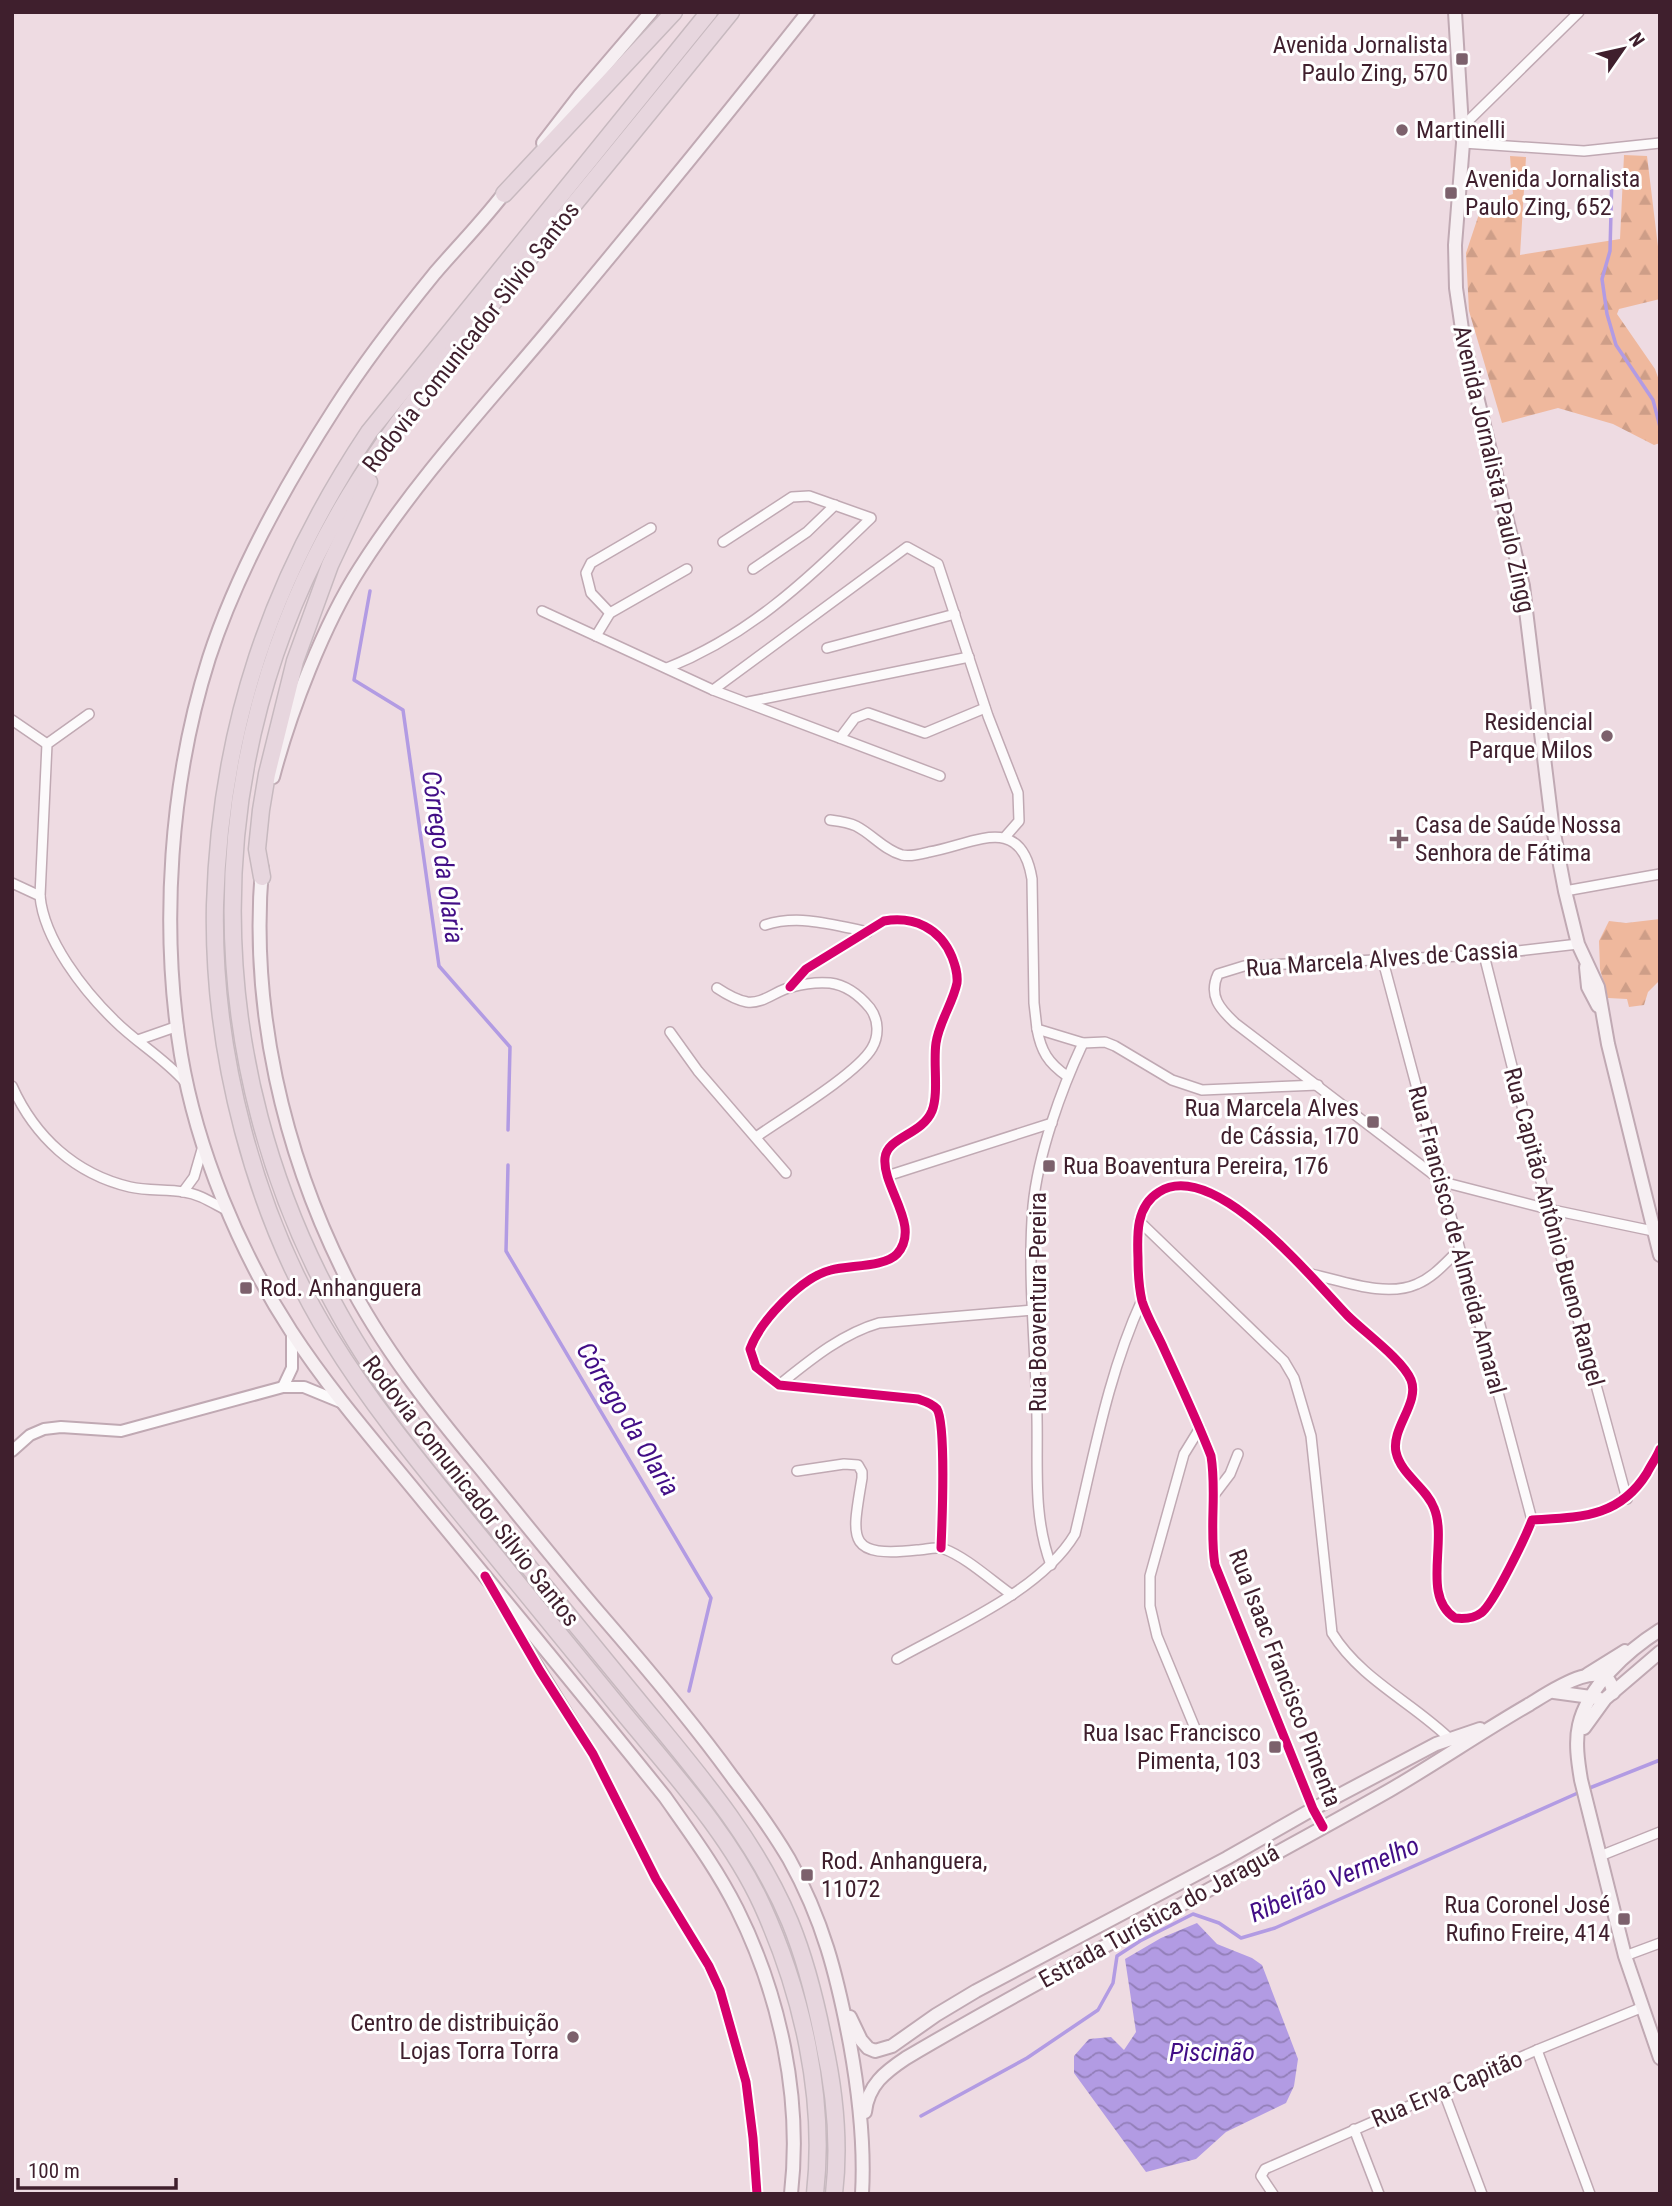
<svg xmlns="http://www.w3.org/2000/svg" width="1672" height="2206" font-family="'Roboto Condensed',sans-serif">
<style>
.forest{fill:url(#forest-firs)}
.water{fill:url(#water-waves)}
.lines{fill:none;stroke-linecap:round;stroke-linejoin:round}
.stream{stroke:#b29be3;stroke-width:3.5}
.minor-casing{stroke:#c0a9b3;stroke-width:12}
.tertiary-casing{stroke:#c0a9b3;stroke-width:14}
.secondary-casing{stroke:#c0a9b3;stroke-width:16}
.motorway-casing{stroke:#c7b9bf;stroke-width:19}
.minor{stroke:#fcfafb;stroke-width:9}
.tertiary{stroke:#fcfafb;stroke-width:10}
.secondary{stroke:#f6eff2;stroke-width:12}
.motorway{stroke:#e7d6de;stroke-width:16}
.cycleway-casing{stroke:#fff;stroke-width:13}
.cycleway{stroke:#d6006c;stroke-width:9}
.poi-dot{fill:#7c616c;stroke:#fff;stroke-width:2.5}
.labels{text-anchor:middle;stroke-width:6;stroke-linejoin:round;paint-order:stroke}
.poi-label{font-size:24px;fill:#3f1f2d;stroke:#fff;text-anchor:end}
.street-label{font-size:24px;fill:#3f1f2d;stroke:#fff}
.water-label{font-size:26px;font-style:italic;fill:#420e86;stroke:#fff}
</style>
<defs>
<pattern id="forest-firs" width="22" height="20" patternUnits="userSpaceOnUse" patternTransform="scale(1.75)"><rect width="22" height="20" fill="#efb89d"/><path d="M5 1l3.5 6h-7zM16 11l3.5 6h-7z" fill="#ce9e88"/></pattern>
<pattern id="water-waves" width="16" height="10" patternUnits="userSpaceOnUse" patternTransform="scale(1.75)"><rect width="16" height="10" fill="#b29be3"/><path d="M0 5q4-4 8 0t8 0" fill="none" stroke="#927eb8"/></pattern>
</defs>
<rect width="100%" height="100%" fill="#eedbe2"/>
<!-- forest -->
<g class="forest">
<path d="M1624,155L1647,156L1660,263V299L1619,309L1617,314L1655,369L1660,383V443L1654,445L1613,424L1558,408L1502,423L1469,311L1466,253L1482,205L1513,194L1510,156L1526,157L1520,255L1620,239Z"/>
<path d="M1660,919V980L1648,992L1644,1005L1629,1007L1627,999L1608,998L1600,969L1599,941L1609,921L1626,923Z"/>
</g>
<!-- water -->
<path class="water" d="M1197,1923L1217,1944L1252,1958L1262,1965L1298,2059L1294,2086L1286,2103L1226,2132L1196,2159L1146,2172L1074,2073V2056L1089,2039L1111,2037L1124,2050L1136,2032L1125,1959L1161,1938Z"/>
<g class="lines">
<!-- stream -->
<g class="stream">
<path d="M1612,173L1610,251L1602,279L1607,314L1616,345L1653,400L1660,427"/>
<path d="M370,591L354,680L403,710L439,966L510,1047L508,1130"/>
<path d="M508,1165L506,1251L711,1598L689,1691"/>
<path d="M1587,1789L1660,1760"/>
<path d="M921,2116L1027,2058L1098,2010L1113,1983L1117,1956L1140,1941L1193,1914L1219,1923L1241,1938L1275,1928L1580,1792"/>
</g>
<defs>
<g id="minor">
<path d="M1463,126L1579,12"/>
<path d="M1463,143L1584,151L1660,143"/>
<path d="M753,569L807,532L835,505"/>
<path d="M542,611L713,690L940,776"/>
<path d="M610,613L591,593L586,573L591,563L651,528"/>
<path d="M596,636L610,613L687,569"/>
<path d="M827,648L955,614"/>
<path d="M667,668C752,634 806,580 871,518L809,496L792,497L723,542"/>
<path d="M713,690L907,547L938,564L988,716L1018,793L1019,821L1005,837"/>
<path d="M748,702L969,657"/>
<path d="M12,720L47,744"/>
<path d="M840,738L855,718L868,713L925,733L985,708"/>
<path d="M830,820C838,821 848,822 856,826C872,834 884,850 902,855C911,857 921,854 929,852C974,844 1021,812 1032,879L1034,1003L1037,1029L1083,1043L1105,1042L1115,1046L1172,1080L1202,1090L1318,1085"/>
<path d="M12,883L40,896C44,940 84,991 115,1021C137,1043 164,1058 185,1082"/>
<path d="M1565,891L1660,874"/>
<path d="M40,896L47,744L89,714"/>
<path d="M765,925C799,914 834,925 868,932"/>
<path d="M1578,944L1484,955L1244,966L1218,974C1208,996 1220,1009 1235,1023L1443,1182L1548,1209L1653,1231"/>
<path d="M1484,955L1548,1209L1627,1499"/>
<path d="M1383,961L1532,1520"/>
<path d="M790,987L806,969L884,921C914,916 940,928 952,957C955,965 958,973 957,983C953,1003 939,1022 936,1043C933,1063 939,1093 932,1111C922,1135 887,1137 885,1158C882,1188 922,1226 897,1254C885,1267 849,1265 831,1270C802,1277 760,1321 750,1349L756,1367L779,1385L918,1399C924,1401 932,1403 937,1409C946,1424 942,1525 941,1548"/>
<path d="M717,988C726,994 736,1000 747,1002C764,1004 776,990 792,987C803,984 819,982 830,983C846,985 860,996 870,1008C879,1020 879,1036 872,1048C857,1074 783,1118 756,1137"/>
<path d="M1037,1029C1041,1051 1048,1063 1067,1076"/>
<path d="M670,1032L698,1071L786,1173"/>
<path d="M138,1040L178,1026"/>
<path d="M12,1086C35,1137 75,1174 130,1187C148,1191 166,1189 184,1192C200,1194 214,1204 228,1211"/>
<path d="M887,1176L1052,1123"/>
<path d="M183,1192L194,1177L203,1146"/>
<path d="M1139,1221L1284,1361L1294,1378L1311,1436L1332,1633C1361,1680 1414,1703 1452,1741"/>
<path d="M1311,1274C1343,1281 1386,1298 1417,1284C1434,1277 1446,1262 1459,1250"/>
<path d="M779,1385C809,1361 841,1334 879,1323L1033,1310"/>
<path d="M797,1471L844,1464L858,1465L862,1472V1478C852,1539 845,1558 917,1550C925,1550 936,1546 944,1549C966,1557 992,1581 1012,1595"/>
<path d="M1214,1495L1230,1474L1238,1454"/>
<path d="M1051,1565C1033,1517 1038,1469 1037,1418C1036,1348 1027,1276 1033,1206C1038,1154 1061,1090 1083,1043"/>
<path d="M497,1598L593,1754L656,1879L709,1966L720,1990L746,2082L753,2138L757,2194"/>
<path d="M897,1659C954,1627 1041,1591 1075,1534C1094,1455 1108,1374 1142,1300"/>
<path d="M1197,1733L1157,1636L1150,1606V1576L1184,1454L1200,1428"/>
<path d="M1323,1827L1313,1809L1215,1565C1209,1529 1217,1492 1211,1456C1197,1420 1180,1384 1164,1349C1157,1333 1147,1317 1142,1301C1139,1288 1138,1271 1138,1258C1137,1234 1136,1206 1159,1192C1214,1157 1314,1281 1348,1316C1364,1332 1403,1360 1411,1380C1420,1403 1391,1428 1396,1452C1401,1475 1426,1487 1434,1508C1448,1541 1421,1596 1455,1618C1464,1619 1473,1619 1481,1613C1493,1605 1526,1536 1532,1520C1580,1517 1619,1518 1647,1473C1651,1465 1657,1457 1660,1449"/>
<path d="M1600,1856L1660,1832"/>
<path d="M1625,1956L1660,1943"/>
<path d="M1537,2050L1590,2194"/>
<path d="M1443,2090L1482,2194"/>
<path d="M1354,2129L1379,2194"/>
<path d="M1273,2194L1261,2176L1265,2169L1537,2050L1643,2007"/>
</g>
<g id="tertiary">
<path d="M283,1387L292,1368V1333"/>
<path d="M12,1451L30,1435L44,1429L61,1427L121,1431L283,1387H304L343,1403"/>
</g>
<g id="secondary">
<path d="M1455,12L1463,143L1455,245L1456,288L1464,343L1523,586L1552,823L1565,891L1578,944L1598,987L1608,1044L1660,1255"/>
<path d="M543,143L580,95L651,12"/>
<path d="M508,188C486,218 459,245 435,273C400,316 365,361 335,408C286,484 237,572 209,658C170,781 160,927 181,1055C197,1150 239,1251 291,1331C332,1394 382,1450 429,1508C508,1604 587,1700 665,1797C691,1834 717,1869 737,1909C780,1995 802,2098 791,2194"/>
<path d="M273,777C290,712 324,624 360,568C416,480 488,403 554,324C640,221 725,117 808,12"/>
<path d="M262,868C250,1008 283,1152 346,1277C381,1346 431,1409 480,1468C520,1517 559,1566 600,1614C646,1667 692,1721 733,1778C753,1804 772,1830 789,1859C823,1920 837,1975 850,2044C859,2094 865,2143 862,2194"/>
<path d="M1586,967L1588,987L1598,1006"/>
<path d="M1660,1630C1627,1651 1588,1686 1579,1725C1575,1742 1578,1762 1581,1780L1625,1956L1660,2058"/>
<path d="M1588,1674L1625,1651"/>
<path d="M1554,1692L1598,1698"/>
<path d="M1584,1728L1605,1699L1660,1652"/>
<path d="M850,2017L861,2040L868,2048L875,2051L892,2046L936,2015L976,1991L1227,1858L1313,1809L1436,1744L1480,1729"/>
<path d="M865,2112C868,2085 885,2072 906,2058C1065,1964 1230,1881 1390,1790C1438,1762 1483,1731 1530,1704C1548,1693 1609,1651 1613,1693"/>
</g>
<g id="motorway">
<path d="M709,12L369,432C271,579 220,728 215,905C212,1051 254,1215 331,1339C371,1404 419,1462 467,1521C517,1583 567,1644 617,1705C668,1768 728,1831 762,1905C802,1993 826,2097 815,2194"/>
<path d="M731,12C662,97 593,182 523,266C459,344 393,421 342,508C195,760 198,1063 340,1315C381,1389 435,1454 489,1519C540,1580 590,1642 641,1704C697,1772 756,1840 790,1922C806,1961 816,2002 824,2043C835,2093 840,2143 834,2194"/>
<path d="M504,194L674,12"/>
<path d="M262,877L257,849L261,810L267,774L295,661L330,565L369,482"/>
</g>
</defs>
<!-- minor casing -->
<use href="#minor" class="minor-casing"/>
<!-- tertiary casing -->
<use href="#tertiary" class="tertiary-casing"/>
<!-- secondary casing -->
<use href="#secondary" class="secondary-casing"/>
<!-- motorway casing -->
<use href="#motorway" class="motorway-casing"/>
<!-- minor -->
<use href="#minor" class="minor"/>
<!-- tertiary -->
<use href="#tertiary" class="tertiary"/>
<!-- secondary -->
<use href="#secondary" class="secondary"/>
<!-- motorway -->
<use href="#motorway" class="motorway"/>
<defs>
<g id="cycleway">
<path d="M790,987L806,969L884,921C914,916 940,928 952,957C955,965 958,973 957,983C953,1003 939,1022 936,1043C933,1063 939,1093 932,1111C922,1135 887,1137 885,1158C882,1188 922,1226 897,1254C885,1267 849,1265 831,1270C802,1277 760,1321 750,1349L756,1367L779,1385L918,1399C924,1401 932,1403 937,1409C946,1424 942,1525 941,1548"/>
<path d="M485,1576L540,1671L593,1754L656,1879L709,1966L720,1990L746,2082L753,2138L757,2194"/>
<path d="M1323,1827L1313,1809L1215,1565C1209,1529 1217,1492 1211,1456C1197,1420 1180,1384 1164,1349C1157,1333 1147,1317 1142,1301C1139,1288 1138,1271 1138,1258C1137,1234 1136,1206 1159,1192C1214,1157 1314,1281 1348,1316C1364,1332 1403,1360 1411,1380C1420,1403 1391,1428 1396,1452C1401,1475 1426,1487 1434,1508C1448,1541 1421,1596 1455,1618C1464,1619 1473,1619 1481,1613C1493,1605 1526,1536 1532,1520C1580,1517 1619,1518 1647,1473C1651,1465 1657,1457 1660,1449"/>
</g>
</defs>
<!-- cycleway casing -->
<use href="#cycleway" class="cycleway-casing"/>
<!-- cycleway -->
<use href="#cycleway" class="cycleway"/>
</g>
<!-- markers -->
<g class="poi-dot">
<rect x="1455" y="52" width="14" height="14" rx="3.5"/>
<circle cx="1402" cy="130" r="7"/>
<rect x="1444" y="186" width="14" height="14" rx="3.5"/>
<circle cx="1607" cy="736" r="7"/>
<path d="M1395.5 828.5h7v7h7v7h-7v7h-7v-7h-7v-7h7z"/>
<rect x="1366" y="1115" width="14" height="14" rx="3.5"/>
<rect x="1042" y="1159" width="14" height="14" rx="3.5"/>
<rect x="239" y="1281" width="14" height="14" rx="3.5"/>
<rect x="1268" y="1740" width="14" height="14" rx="3.5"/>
<rect x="800" y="1868" width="14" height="14" rx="3.5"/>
<rect x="1617" y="1912" width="14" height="14" rx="3.5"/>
<circle cx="573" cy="2037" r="7"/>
</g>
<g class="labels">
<!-- poi labels -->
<g class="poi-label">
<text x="1448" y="53">Avenida Jornalista<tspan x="1448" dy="28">Paulo Zing, 570</tspan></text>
<text x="1416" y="138" text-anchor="start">Martinelli</text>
<text x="1465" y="187" text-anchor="start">Avenida Jornalista<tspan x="1465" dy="28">Paulo Zing, 652</tspan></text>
<text x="1593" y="730">Residencial<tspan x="1593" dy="28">Parque Milos</tspan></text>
<text x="1415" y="833" text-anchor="start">Casa de Saúde Nossa<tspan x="1415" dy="28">Senhora de Fátima</tspan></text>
<text x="1359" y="1116">Rua Marcela Alves<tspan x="1359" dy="28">de Cássia, 170</tspan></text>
<text x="1063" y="1174" text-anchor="start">Rua Boaventura Pereira, 176</text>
<text x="260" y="1296" text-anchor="start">Rod. Anhanguera</text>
<text x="1261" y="1741">Rua Isac Francisco<tspan x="1261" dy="28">Pimenta, 103</tspan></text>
<text x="821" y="1869" text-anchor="start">Rod. Anhanguera,<tspan x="821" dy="28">11072</tspan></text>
<text x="1610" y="1913">Rua Coronel José<tspan x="1610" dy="28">Rufino Freire, 414</tspan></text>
<text x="559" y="2031">Centro de distribuição<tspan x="559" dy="28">Lojas Torra Torra</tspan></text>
</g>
<!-- street labels -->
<g class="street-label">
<text transform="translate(471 337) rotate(-52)" y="8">Rodovia Comunicador Silvio Santos</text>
<text transform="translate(1494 469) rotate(77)" y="8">Avenida Jornalista Paulo Zingg</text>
<text transform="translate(1382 959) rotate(-4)" y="8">Rua Marcela Alves de Cassia</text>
<text transform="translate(1554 1227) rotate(75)" y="8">Rua Capitão Antônio Bueno Rangel</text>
<text transform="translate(1457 1240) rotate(75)" y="8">Rua Francisco de Almeida Amaral</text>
<text transform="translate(1038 1302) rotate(-90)" y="8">Rua Boaventura Pereira</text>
<text transform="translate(471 1491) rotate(52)" y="8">Rodovia Comunicador Silvio Santos</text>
<text transform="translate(1285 1678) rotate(69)" y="8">Rua Isaac Francisco Pimenta</text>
<text transform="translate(1159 1916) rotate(-29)" y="8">Estrada Turística do Jaraguá</text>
<text transform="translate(1447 2089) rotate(-23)" y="8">Rua Erva Capitão</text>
</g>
<!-- water labels -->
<g class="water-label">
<text transform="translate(443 857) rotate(82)" y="9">Córrego da Olaria</text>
<text transform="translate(628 1419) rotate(59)" y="9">Córrego da Olaria</text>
<text transform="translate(1334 1879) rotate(-23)" y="9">Ribeirão Vermelho</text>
<text x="1212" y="2061">Piscinão</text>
</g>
</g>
<!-- border -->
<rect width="1672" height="2206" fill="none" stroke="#3f1f2d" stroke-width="28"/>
<!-- north arrow -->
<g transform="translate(1623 49) rotate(56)" stroke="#ffffff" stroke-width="5" paint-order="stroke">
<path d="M0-5L12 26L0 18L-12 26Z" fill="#3f1f2d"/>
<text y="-10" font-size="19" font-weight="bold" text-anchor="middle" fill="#3f1f2d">N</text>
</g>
<!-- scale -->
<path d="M18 2178v10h158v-10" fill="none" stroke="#3f1f2d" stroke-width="3.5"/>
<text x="28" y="2178" font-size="21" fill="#3f1f2d" stroke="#ffffff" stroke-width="5" paint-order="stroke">100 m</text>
</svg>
